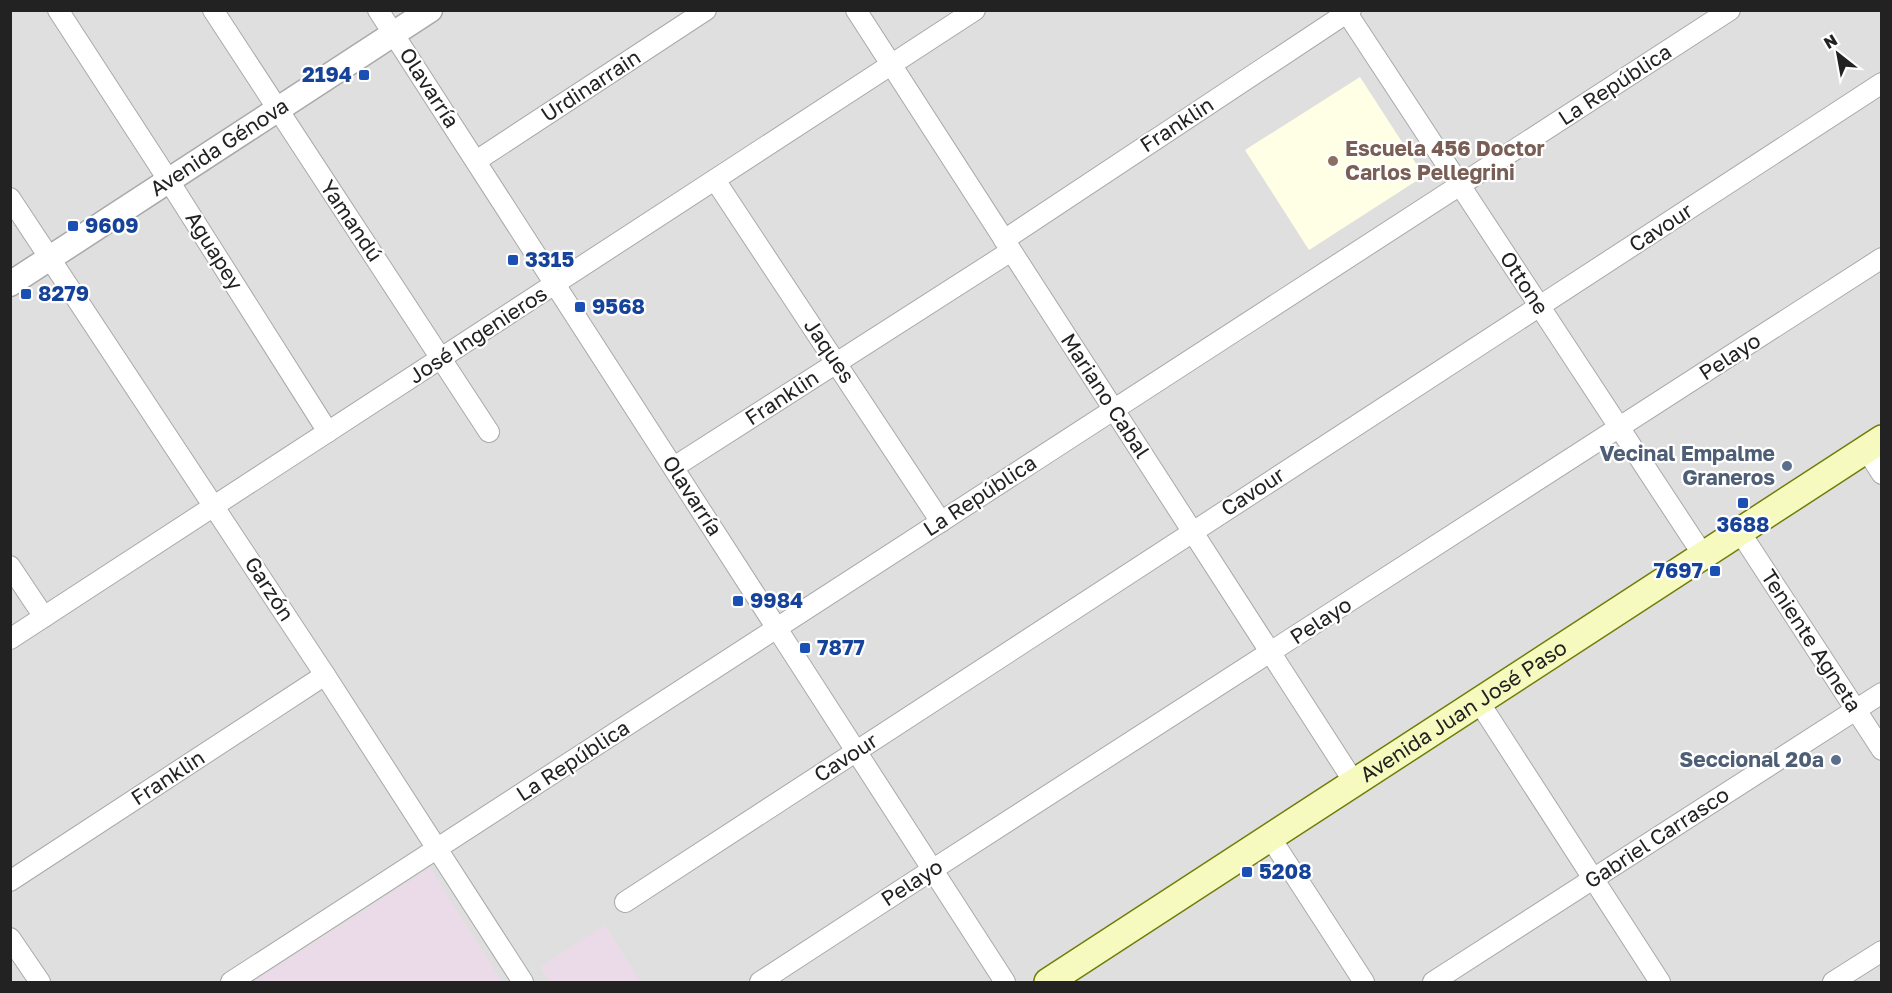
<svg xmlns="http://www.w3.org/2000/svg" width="1892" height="993" font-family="'Golos Text',sans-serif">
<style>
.residential{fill:#e0dfdf}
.industrial{fill:#ebdbe8}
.education{fill:#ffffe5}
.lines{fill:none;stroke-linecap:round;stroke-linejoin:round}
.minor-casing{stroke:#a9a9a9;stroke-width:22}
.tertiary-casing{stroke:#a9a9a9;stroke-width:27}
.secondary-casing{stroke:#707d05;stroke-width:30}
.minor{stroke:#fff;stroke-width:20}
.tertiary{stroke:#fff;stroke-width:24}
.secondary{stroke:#f7fabf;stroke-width:27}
.transit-dot{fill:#1a4fb4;stroke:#fff;stroke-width:2}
.education-dot{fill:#8d6e63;stroke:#fff;stroke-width:2}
.service-dot{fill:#5c6f8a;stroke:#fff;stroke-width:2}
.labels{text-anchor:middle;stroke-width:4.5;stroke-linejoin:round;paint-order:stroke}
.transit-label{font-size:21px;font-weight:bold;fill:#164399;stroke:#fff;text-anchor:start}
.street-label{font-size:21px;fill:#222;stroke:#fff}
.education-label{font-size:21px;font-weight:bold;fill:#785e54;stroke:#fff;text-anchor:start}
.service-label{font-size:21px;font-weight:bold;fill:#4e5e75;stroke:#fff;text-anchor:end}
</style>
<rect width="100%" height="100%" fill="#f2efe9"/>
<!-- residential -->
<rect class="residential" x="11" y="11" width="1870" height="971"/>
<!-- industrial -->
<g class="industrial">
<path d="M430,868L502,982H253Z"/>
<path d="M605,925L641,982H550L540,967Z"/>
</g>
<!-- education -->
<path class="education" d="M1360,77L1424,176L1309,250L1245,150Z"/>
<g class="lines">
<defs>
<g id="minor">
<path d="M58,10L169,181L328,432"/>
<path d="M213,10L489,432"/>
<path d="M378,10L1005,982"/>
<path d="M856,10L1354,782"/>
<path d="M1345,10L1703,555"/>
<path d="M476,161L706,10"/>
<path d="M715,180L941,522"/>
<path d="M10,198L325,675L523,982"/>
<path d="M1004,240L1351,10"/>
<path d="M1866,449L1882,474"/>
<path d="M674,467L1011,251"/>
<path d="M1740,532L1882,750"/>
<path d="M10,566L44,617"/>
<path d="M10,639L975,10"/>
<path d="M1479,702L1660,982"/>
<path d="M1270,837L1364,982"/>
<path d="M10,881L325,675"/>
<path d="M625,902L1882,83"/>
<path d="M10,938L40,982"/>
<path d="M231,982L1730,10"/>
<path d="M760,982C1132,738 1509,502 1882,258"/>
<path d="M1433,982L1882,693"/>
<path d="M1833,982L1882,951"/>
</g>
<g id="tertiary">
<path id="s1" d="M10,284L430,10"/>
</g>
<g id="secondary">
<path id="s2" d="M1048,982L1882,439"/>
</g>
</defs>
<!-- minor casing -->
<use href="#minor" class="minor-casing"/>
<!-- tertiary casing -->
<use href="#tertiary" class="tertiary-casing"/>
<!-- secondary casing -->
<use href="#secondary" class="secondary-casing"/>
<!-- minor -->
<use href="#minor" class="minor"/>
<!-- tertiary -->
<use href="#tertiary" class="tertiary"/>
<!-- secondary -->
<use href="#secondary" class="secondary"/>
</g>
<!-- markers -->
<g class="transit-dot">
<rect x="358" y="69" width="12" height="12" rx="3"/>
<rect x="67" y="220" width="12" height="12" rx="3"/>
<rect x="507" y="254" width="12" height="12" rx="3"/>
<rect x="20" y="288" width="12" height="12" rx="3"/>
<rect x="574" y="301" width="12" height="12" rx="3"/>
<rect x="1737" y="497" width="12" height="12" rx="3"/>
<rect x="1709" y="565" width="12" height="12" rx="3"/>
<rect x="732" y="595" width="12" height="12" rx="3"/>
<rect x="799" y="642" width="12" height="12" rx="3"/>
<rect x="1241" y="866" width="12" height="12" rx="3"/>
</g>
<circle class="education-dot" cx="1333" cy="161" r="6"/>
<g class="service-dot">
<circle cx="1787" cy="466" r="6"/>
<circle cx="1836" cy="760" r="6"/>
</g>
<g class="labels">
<!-- transit labels -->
<g class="transit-label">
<text x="352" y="82" text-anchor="end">2194</text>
<text x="85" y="233">9609</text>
<text x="525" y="267">3315</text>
<text x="38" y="301">8279</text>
<text x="592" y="314">9568</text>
<text x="1743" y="532" text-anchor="middle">3688</text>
<text x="1703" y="578" text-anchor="end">7697</text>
<text x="750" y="608">9984</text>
<text x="817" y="655">7877</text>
<text x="1259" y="879">5208</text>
</g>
<!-- street labels -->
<g class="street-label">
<text transform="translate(1615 85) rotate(-33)" y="7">La República</text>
<text transform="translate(591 86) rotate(-33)" y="7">Urdinarrain</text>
<text transform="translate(429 88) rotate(57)" y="7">Olavarría</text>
<text transform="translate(1177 125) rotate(-33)" y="7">Franklin</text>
<text dy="7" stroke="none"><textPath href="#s1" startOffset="250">Avenida Génova</textPath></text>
<text transform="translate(351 221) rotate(56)" y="7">Yamandú</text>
<text transform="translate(1661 228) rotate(-33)" y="7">Cavour</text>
<text transform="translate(214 251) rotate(58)" y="7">Aguapey</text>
<text transform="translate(1524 283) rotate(57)" y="7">Ottone</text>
<text transform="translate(478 335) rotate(-33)" y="7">José Ingenieros</text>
<text transform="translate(829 351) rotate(56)" y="7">Jaques</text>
<text transform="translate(1730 357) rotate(-33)" y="7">Pelayo</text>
<text transform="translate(1105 396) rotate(57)" y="7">Mariano Cabal</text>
<text transform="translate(782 398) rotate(-33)" y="7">Franklin</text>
<text transform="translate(1253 492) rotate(-33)" y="7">Cavour</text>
<text transform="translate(692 496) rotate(57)" y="7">Olavarría</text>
<text transform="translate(980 496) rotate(-33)" y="7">La República</text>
<text transform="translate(269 589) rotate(57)" y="7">Garzón</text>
<text transform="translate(1321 621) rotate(-33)" y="7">Pelayo</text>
<text transform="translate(1811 641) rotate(57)" y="7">Teniente Agneta</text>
<text dy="7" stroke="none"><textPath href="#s2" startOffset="496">Avenida Juan José Paso</textPath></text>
<text transform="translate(846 758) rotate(-33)" y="7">Cavour</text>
<text transform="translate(573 761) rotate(-33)" y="7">La República</text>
<text transform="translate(168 778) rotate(-33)" y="7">Franklin</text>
<text transform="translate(1657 838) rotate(-33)" y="7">Gabriel Carrasco</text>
<text transform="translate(912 883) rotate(-33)" y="7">Pelayo</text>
</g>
<!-- education labels -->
<g class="education-label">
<text x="1345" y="156">Escuela 456 Doctor<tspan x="1345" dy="24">Carlos Pellegrini</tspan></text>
</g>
<!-- service labels -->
<g class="service-label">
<text x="1775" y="461">Vecinal Empalme<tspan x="1775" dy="24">Graneros</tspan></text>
<text x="1824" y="767">Seccional 20ª</text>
</g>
</g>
<!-- border -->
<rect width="1892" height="993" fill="none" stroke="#222222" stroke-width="24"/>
<!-- north arrow -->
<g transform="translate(1838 54) rotate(329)" stroke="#ffffff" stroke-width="4.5" paint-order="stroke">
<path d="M0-4.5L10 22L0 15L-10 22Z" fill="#222222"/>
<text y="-9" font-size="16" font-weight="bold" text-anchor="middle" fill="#222222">N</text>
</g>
</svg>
